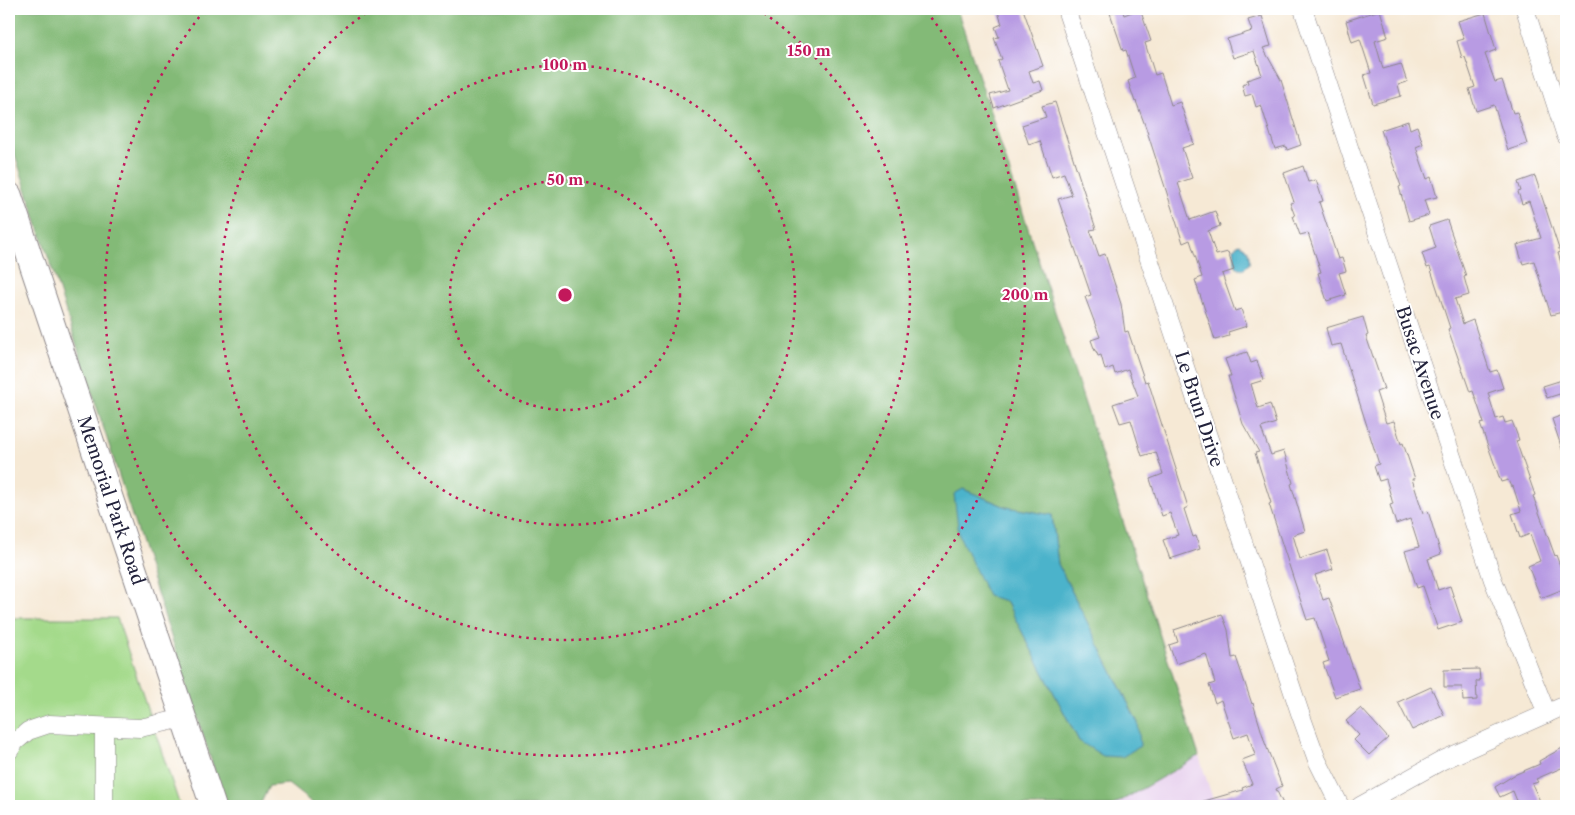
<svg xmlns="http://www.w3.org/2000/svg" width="1575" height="815" font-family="'Libre Caslon Text',serif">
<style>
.built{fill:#e8d2ee}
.green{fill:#a4da8b;stroke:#637e63}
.forest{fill:#83ba77;stroke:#526e59;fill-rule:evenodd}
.water{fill:#4cb3cb;stroke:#376a83}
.building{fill:#b89be3}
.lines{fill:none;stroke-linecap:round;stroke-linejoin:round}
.street-casing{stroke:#8c8688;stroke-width:19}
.secondary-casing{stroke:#8c8688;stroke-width:27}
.street{stroke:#fff;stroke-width:18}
.secondary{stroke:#fff;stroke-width:25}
.ring{fill:none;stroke:#c2185b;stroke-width:2.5;stroke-dasharray:2.5 5}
.labels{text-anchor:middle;stroke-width:4;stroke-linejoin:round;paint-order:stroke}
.street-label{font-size:18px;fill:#22223b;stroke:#fff}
.centre{fill:#c2185b;stroke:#fff;stroke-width:2.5}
.ring-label{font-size:15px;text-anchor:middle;font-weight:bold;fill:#c2185b;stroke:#fff;stroke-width:4;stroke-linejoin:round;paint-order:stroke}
</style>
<rect width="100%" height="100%" fill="#fff"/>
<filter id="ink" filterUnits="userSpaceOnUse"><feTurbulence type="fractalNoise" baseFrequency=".02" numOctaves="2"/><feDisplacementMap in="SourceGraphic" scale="10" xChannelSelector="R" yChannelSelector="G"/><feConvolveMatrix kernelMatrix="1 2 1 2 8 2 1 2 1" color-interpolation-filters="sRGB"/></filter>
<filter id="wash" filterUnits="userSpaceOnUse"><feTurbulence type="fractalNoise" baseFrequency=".0096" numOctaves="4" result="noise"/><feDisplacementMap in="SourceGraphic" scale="20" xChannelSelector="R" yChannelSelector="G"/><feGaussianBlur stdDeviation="1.12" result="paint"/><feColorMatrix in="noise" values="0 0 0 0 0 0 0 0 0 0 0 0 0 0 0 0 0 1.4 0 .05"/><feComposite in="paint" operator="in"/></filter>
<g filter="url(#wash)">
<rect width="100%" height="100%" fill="#f6e9d5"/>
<!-- built -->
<path class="built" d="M1199,756L1212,796L1217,806H1112Z"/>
<!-- green -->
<path class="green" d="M9,618H117L180,806H9Z"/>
<!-- forest -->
<path class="forest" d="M9,9H957L1199,756L1112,806H316L288,784L269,786L261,803L262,806H226L9,136ZM963,489L1006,507L1052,515L1058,564L1138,723L1079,741L1006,601Z"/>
<!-- water -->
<g class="water">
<path d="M1239,244C1248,246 1250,256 1249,264L1243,269L1238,268L1235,264L1234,248Z"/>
<path d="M963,489L1006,507L1052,515L1058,564L1138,723L1140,746L1122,757L1103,756L1079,741L1006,601L988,596L959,535L954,494Z"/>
</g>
<g id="blocks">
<!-- building -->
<g class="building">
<path d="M1008,9H1023L1043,66L1029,71L1033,83L1040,81L1043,90L994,108L990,95L1008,90L998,61L1002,59L994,38L999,37L995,27L1002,24L998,12Z"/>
<path d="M1122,9L1124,15L1140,9L1151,41L1145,43L1155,75L1161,73L1171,105L1180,102L1194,144L1182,148L1192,178L1178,183L1190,220L1215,211L1220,226L1208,231L1216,255L1228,252L1234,270L1222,274L1235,311L1241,309L1247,326L1228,332L1229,336L1215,340L1195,280L1202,277L1190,240L1183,243L1146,128L1136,101L1135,102L1128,81L1135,78L1126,50L1123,51L1110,13Z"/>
<path d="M1380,10L1388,37L1375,41L1383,69L1401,64L1407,82L1398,85L1401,96L1373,104L1364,75L1371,73L1360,39L1352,42L1346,21Z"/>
<path d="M1485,13L1496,50L1485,54L1495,82L1502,80L1513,113L1517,112L1527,144L1508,150L1494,105L1476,111L1469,89L1475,87L1465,57L1462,58L1457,41L1464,39L1458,21Z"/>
<path d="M1262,16L1271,46L1263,48L1281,80L1301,145L1287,150L1286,146L1275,149L1261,105L1256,107L1252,94L1245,96L1242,85L1248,83L1247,80L1262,75L1254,51L1233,58L1227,39L1252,31L1248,20Z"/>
<path d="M1055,102L1096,229L1090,230L1099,256L1105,254L1121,304L1125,332L1128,331L1145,382L1148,381L1188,507L1184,509L1193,537L1196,536L1200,549L1170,559L1163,540L1178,535L1170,513L1162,516L1150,479L1163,474L1156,452L1142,456L1131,420L1120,423L1113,404L1138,396L1129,372L1128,369L1115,374L1113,367L1105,370L1101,355L1098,356L1096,351H1095L1091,340L1100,337L1085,297L1091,295L1058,199L1072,195L1064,173L1052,177L1040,141L1029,145L1022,125L1046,117L1042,106Z"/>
<path d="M1408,121L1410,129L1417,126L1423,144L1416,147L1427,179L1431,177L1437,197L1424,200L1429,215L1409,221L1399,187L1401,186L1381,130Z"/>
<path d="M1303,166L1308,182L1316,180L1323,201L1319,202L1338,259L1342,258L1346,271L1339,273L1346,295L1327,301L1318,273L1321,272L1308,233L1300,235L1293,216H1295L1290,203L1294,202L1284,173Z"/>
<path d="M1535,176L1560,252L1558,253L1566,279V311L1551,315L1534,261L1523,264L1517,245L1541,238L1529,201L1522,204L1518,192L1521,191L1518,182Z"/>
<path d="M1447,220L1466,276L1464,277L1469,295L1455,299L1463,324L1473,320L1490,372L1497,370L1503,388L1488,393L1496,419L1503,417L1505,423L1512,421L1519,440L1516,441L1535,495L1533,496L1555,556L1556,555L1566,582V588L1541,598L1528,566L1540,561L1530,534L1520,538L1512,514L1521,511L1513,486L1511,487L1508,480L1501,482L1480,424L1484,423L1473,391L1470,392L1448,329L1450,328L1430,267L1427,268L1422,253L1436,248L1429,226Z"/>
<path d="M1363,317L1368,335L1366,336L1384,389L1376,392L1386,423L1394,421L1401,444L1403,443L1415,479H1412L1423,513L1428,511L1441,554L1428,559L1438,590L1450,586L1462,622L1438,630L1423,586L1417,588L1405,551L1419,547L1410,519L1396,524L1390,505L1393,504L1386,479L1379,481L1374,466L1379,464L1341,344L1331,346L1326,328Z"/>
<path d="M1247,352L1251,363L1257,361L1264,380L1251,384L1258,408L1270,404L1276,423L1261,428L1271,455L1284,451L1293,483L1291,484L1305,531L1293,535L1300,559L1327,550L1333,569L1315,575L1323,600L1329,598L1360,689L1335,697L1323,663L1329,661L1315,618L1307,620L1269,504L1271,503L1255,453L1259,452L1243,424L1228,376H1231L1225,359Z"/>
<path d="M1562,380L1566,392L1547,398L1543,386Z"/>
<path d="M1566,414V455H1564L1552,419Z"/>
<path d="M1222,614L1228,630L1232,658L1236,657L1252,704L1253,703L1265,743L1282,786L1276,789L1284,806H1197V803L1243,790L1242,788L1252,784L1242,760L1255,755L1248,733L1234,738L1221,700L1215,703L1209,685L1215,683L1206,654L1176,664L1169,645L1178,642L1174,630Z"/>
<path d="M1479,669L1480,681H1476L1477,700L1463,701L1462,687H1444V670Z"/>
<path d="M1431,687L1444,715L1412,730L1398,702Z"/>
<path d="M1361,708L1388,738L1369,755L1354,740L1359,735L1346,721Z"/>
<path d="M1566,746V766L1536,779L1538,782L1532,784L1540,801L1527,806H1519L1513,791L1500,797L1495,787L1514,775L1540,764L1539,761Z"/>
</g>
</g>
</g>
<g filter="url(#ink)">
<use href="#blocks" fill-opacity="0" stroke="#8c8688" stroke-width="1"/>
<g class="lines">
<defs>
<g id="street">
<path d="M1066,9L1300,713L1317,760L1340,806"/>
<path d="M1303,9L1493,580L1547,714"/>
<path d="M1525,9L1566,136"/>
<path d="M9,751L15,742L28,731L49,724L140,728L184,718"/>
<path d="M104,806V727"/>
<path d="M1360,806L1443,760L1566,705"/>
</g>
<g id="secondary">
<path id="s1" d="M9,195L213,806"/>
</g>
</defs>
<!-- street casing -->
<use href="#street" class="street-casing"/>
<!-- secondary casing -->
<use href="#secondary" class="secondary-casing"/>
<!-- street -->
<use href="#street" class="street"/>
<!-- secondary -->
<use href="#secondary" class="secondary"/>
</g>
</g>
<!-- distance rings -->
<g class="ring">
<circle cx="565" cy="295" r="115"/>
<circle cx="565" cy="295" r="230"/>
<path d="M758 9A345 345 0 1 1 372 9"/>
<path d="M927 12A460 460 0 1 1 203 12"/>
</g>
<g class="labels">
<!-- street labels -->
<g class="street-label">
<text transform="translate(1420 363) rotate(72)" y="6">Busac Avenue</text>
<text transform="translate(1199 409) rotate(72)" y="6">Le Brun Drive</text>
<text dy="6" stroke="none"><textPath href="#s1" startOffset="322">Memorial Park Road</textPath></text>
</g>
</g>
<circle cx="565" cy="295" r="8" class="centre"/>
<g class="ring-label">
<text x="809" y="56">150 m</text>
<text x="565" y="70">100 m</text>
<text x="565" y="185">50 m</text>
<text x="1025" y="300">200 m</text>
</g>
<!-- margin -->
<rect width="1575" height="815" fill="none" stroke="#fff" stroke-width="30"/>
</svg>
